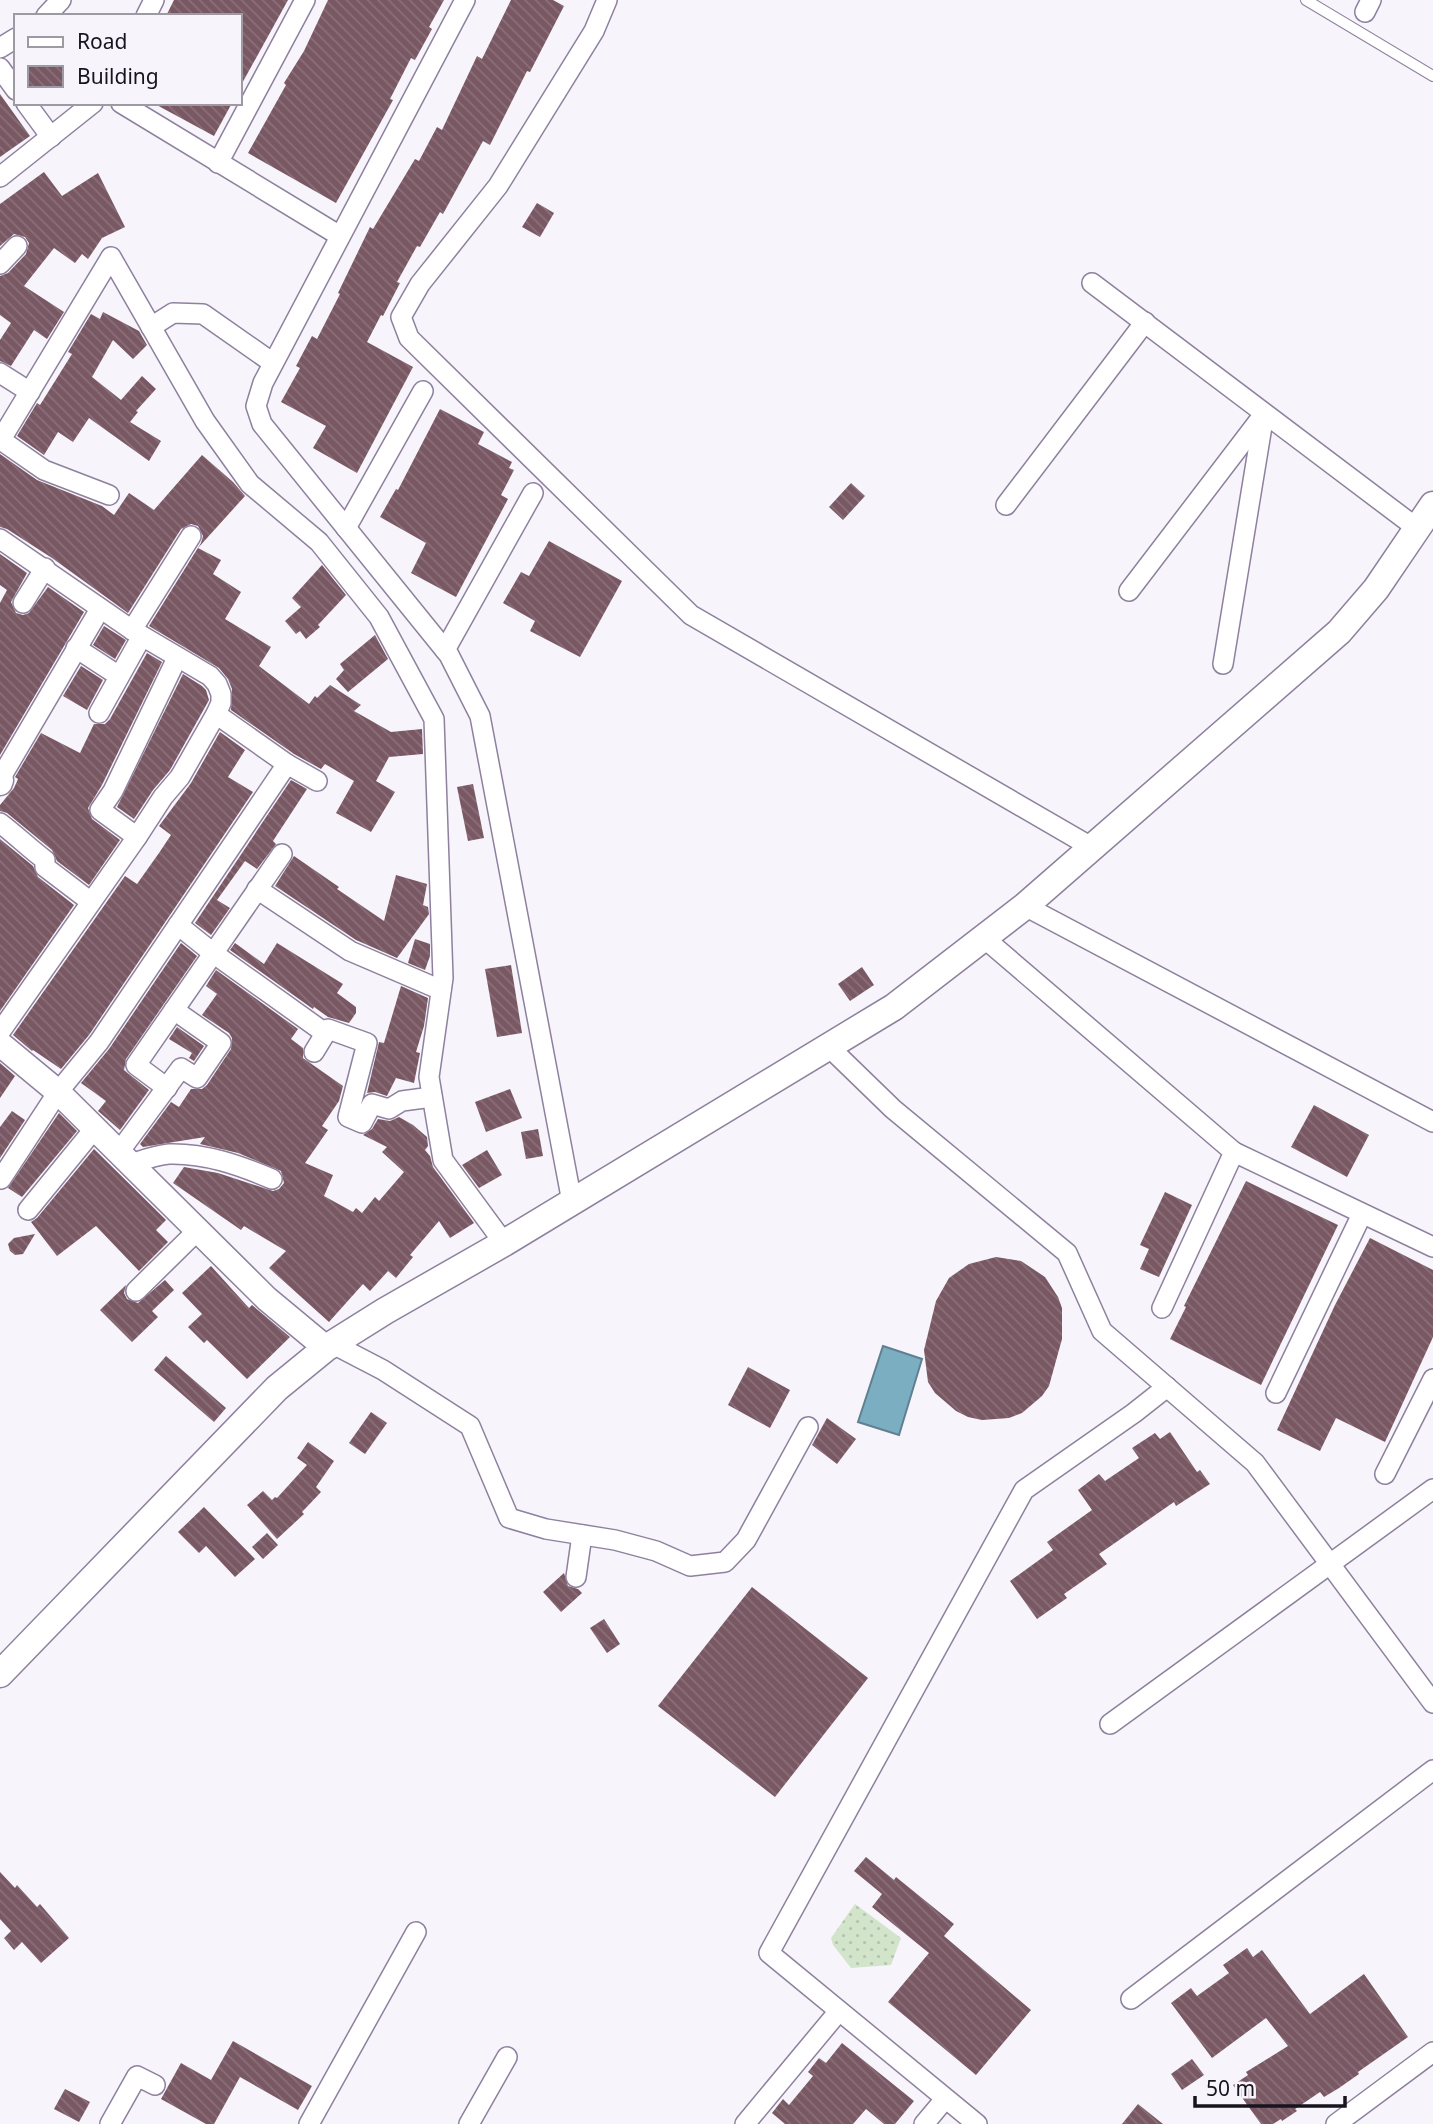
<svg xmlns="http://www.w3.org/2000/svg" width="1433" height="2124" font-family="'Noto Sans',sans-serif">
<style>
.grass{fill:url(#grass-dots)}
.water{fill:#7caec2;stroke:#5e8091;stroke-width:2}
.building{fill:url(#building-back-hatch)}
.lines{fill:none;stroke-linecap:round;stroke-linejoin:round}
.service-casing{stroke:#8e809e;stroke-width:12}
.minor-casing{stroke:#8e809e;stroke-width:22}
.tertiary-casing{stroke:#8e809e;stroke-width:27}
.secondary-casing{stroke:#8e809e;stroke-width:29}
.service{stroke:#fff;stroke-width:10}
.minor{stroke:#fff;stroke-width:19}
.tertiary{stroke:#fff;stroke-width:24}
.secondary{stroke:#fff;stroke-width:26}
</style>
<defs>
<pattern id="grass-dots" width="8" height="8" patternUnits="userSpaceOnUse" patternTransform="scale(1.75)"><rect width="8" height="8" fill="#d2e5cb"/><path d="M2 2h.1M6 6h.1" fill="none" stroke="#b4c4ae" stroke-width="1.8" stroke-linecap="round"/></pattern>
<pattern id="building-back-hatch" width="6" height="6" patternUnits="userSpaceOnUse" patternTransform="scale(1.75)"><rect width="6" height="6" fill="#795863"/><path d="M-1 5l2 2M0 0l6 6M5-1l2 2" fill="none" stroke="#897079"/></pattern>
</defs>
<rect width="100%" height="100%" fill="#f7f4fb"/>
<!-- grass -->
<path class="grass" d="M855,1904L901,1938L891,1965L851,1968L833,1945L831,1938Z"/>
<!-- water -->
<path class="water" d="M883,1346L922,1359L899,1435L858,1422Z"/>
<!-- building -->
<g class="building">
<path d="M174,0H288L240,87V16H166Z"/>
<path d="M328,0H444L429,27L432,29L415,60L411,58L390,99L393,100L336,203L248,153L286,85L284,83L304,51Z"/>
<path d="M511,0H553L564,6L530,72L527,71L490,145L483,141L443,214L440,212L420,247L417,246L397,282L400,283L383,316L381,315L367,342L413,367L357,473L313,448L326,426L281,402L300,368L296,366L312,336L317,339L340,294L338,293L370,227L373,229L415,159L419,161L437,127L442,130L477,56L482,59Z"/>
<path d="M0,94L30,136L0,157Z"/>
<path d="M153,103H232L214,136Z"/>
<path d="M44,172L62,196L98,173L125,227L102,238L88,259L82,254L75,263L54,248L24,286L64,312L47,339L34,330L11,366L0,361V340L11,323L0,315V276L8,273L26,254L29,243L25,237L14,234L0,246V204Z"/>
<path d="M537,203L554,213L540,237L522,227Z"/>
<path d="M103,312L139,331L147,345L133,359L113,340L92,377L121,400L142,376L156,389L136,411L138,412L130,422L161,441L149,461L89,418L73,442L58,432L44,455L17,436L37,403L40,405L72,354L68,352L91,314L100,319Z"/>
<path d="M440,409L484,432L478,444L512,462L509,468L514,470L501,495L508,499L456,597L411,573L426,543L380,517L396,489L398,490Z"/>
<path d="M0,454L37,480L102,506L114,515L129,493L154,510L202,455L233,482L245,496L198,548L221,560L213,574L241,592L225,619L271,647L259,666L309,704L315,696L317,698L330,685L361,705L354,711L391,732L422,729L423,754L389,757L376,781L395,792L371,832L336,813L354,781L325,764L321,769L294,754L231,710L232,689L228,679L219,668L149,626L201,543L203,536L198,526L191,524L181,529L128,613L52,558L7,529L0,527Z"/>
<path d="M851,483L865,496L843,520L829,507Z"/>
<path d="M549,541L622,581L580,657L530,631L535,621L503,603L521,572L529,576Z"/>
<path d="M0,554L27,573L11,602L16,613L23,615L29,613L48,587L84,612L0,755V603L7,590L0,585Z"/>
<path d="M322,565L346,595L318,625L320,627L306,639L300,631L296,634L285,621L301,607L292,598Z"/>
<path d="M104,626L126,640L115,659L93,645Z"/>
<path d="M375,635L388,659L348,692L336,679L344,670L340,664Z"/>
<path d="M147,653L162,662L102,785L88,808L92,819L120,840L89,885L57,861L52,850L7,813L0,811V805L14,788L18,779L15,777L41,733L80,753L94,724H105L110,719Z"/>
<path d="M81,666L103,680L87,710L63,696Z"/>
<path d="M183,674L202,686L206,690L209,700L170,770L153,790L134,819L117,807Z"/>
<path d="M220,732L245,750L228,777L253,792L89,1035L61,1069L33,1050L32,1051L13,1035L125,876L137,884L159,853L171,835L159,826L191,783Z"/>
<path d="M291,780L307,789L273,841L276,844L257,869L245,861L217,900L230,908L211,935L195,923Z"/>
<path d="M473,784L484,838L468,841L457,787Z"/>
<path d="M0,839L33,866L38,877L74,905L0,1011Z"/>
<path d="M294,856L339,887L337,889L384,921L396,875L427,884L423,905L428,907L429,914L397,958L356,940L275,886Z"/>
<path d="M415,939L430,944V956L425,970L408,963Z"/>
<path d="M181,943L197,956L126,1059L124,1070L149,1090L120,1130L98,1111L106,1101L81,1083L109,1049Z"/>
<path d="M235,943L264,964L277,943L343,984L337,993L356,1007V1013L349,1023L328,1017L314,1007L313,1009L230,950Z"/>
<path d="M511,965L522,1033L497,1037L485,969Z"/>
<path d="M862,967L874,985L850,1001L838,984Z"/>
<path d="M216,970L298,1029L291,1039L303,1048V1058L343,1086L339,1101L322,1126L328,1130L305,1163L333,1175L324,1196L353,1212L356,1208L362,1213L375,1197L379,1201L404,1172L382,1152L387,1147L363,1135L372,1129L378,1119L390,1121L399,1117L413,1125L427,1137L428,1146L425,1150L430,1156L433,1167L474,1223L450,1238L439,1221L410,1255L413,1257L396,1278L388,1271L370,1291L363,1284L329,1322L269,1268L286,1251L244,1226L241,1230L173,1183L184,1167L218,1173L273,1191L279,1189L284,1183L281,1171L238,1153L200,1144L205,1137L143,1147L140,1144L171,1102L179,1107L191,1089H202L207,1085L231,1049L232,1038L229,1033L202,1015L217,994L206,986Z"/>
<path d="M401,986L428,998L424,1026L416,1052L420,1053L414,1083L396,1078L387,1096L375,1092L367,1093L379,1042L384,1043Z"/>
<path d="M177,1027L204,1046L194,1061L189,1058L192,1053L169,1039Z"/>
<path d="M0,1063L15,1076L0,1098Z"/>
<path d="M510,1089L522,1118L486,1132L475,1102Z"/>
<path d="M1314,1105L1369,1135L1347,1177L1291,1147Z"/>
<path d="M12,1111L25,1120L0,1158V1127Z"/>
<path d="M59,1113L77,1131L22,1197L8,1188Z"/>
<path d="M538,1129L543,1156L526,1159L521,1132Z"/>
<path d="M94,1149L166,1220L156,1230L168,1242L139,1271L96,1226L57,1256L31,1222L37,1218Z"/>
<path d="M487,1150L502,1175L479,1188L462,1165Z"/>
<path d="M1246,1181L1338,1225L1261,1385L1170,1339L1186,1307L1184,1306Z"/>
<path d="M1165,1192L1192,1205L1159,1277L1140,1269L1149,1249L1140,1245Z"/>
<path d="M35,1234L23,1254L15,1255L10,1251L8,1244L14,1238Z"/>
<path d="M1370,1238L1433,1270V1337L1385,1442L1336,1418L1320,1451L1277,1430L1335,1305Z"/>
<path d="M996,1257L1021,1261L1045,1277L1058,1297L1062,1308V1339L1049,1386L1042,1396L1022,1413L1009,1418L982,1420L968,1417L956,1411L935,1393L928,1382L924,1350L936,1301L949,1278L969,1264Z"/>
<path d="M211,1266L249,1308L252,1305L290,1337L247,1379L207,1340L204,1343L188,1327L202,1314L182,1293Z"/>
<path d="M165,1280L174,1290L152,1311L158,1317L132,1342L100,1310L126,1285L124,1293L127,1299L138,1303Z"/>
<path d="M166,1356L226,1408L214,1422L154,1370Z"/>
<path d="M748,1367L790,1390L770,1428L728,1405Z"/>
<path d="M371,1412L387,1423L365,1454L349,1443Z"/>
<path d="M827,1418L856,1439L837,1464L812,1445Z"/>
<path d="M1170,1432L1197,1472L1200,1470L1210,1484L1176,1506L1174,1502L1099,1554L1107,1564L1064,1594L1067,1598L1037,1619L1010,1581L1053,1550L1047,1542L1092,1510L1078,1490L1099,1474L1105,1481L1139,1458L1132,1448L1155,1433L1160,1439Z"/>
<path d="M308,1442L334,1461L316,1487L321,1492L302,1512L304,1514L277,1539L247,1505L263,1491L272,1500L275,1497L277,1498L307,1465L297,1458Z"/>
<path d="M204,1507L255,1559L235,1577L206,1546L199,1553L178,1532Z"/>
<path d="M267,1533L278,1545L263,1559L252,1547Z"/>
<path d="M564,1573L568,1586L578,1589L582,1593L561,1612L543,1592Z"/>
<path d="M752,1587L868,1678L775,1797L658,1706Z"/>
<path d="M604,1619L620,1644L607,1653L590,1628Z"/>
<path d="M866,1857L894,1880L896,1877L954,1924L944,1936L1031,2010L976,2075L888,2002L929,1953L872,1907L882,1894L854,1871Z"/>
<path d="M0,1872L15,1888L17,1885L37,1907L40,1904L69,1938L41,1963L22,1942L14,1950L4,1938L11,1931L0,1919Z"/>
<path d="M1247,1948L1253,1957L1262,1950L1310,2014L1364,1974L1408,2037L1358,2072L1359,2074L1339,2088L1324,2097L1320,2092L1295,2109L1297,2111L1282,2121L1281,2119L1273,2124H1261L1233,2085L1248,2075L1246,2072L1288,2046L1266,2018L1212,2058L1171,2003L1191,1988L1197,1996L1229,1973L1223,1965Z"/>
<path d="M233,2041L312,2086L298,2110L240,2077L214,2124H206L161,2099L181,2063L211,2080Z"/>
<path d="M842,2043L914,2101L895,2124H884L866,2109L853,2124H785L772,2113L783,2099L789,2105L813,2076L808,2072L819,2058L826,2063Z"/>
<path d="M1192,2059L1204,2075L1182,2090L1171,2074Z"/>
<path d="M65,2089L90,2102L79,2122L54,2109Z"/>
<path d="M1138,2104L1163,2124H1122Z"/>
</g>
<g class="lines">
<defs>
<path id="service" d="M1306,0L1433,76"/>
<g id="minor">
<path d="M465,0L263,383L256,406L262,424L449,655L480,716L572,1202"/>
<path d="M607,0L594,31L498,186L420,284L401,317L409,338L691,615L1093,848"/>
<path d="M1365,12L1371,0"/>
<path d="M46,16L61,0"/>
<path d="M146,16L154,0"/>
<path d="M0,48L16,38"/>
<path d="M0,68L16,90"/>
<path d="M26,103L51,137"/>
<path d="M121,103L340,236"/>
<path d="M218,163L305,0"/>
<path d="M0,177L93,103"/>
<path d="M0,264L17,246"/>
<path d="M1092,283L1418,529"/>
<path d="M151,327L173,313L203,314L273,363"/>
<path d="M0,373L30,392"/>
<path d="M1,440L44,470L109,495"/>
<path d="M0,441L111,257L205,421L250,484L319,542L379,617L434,719L443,978L429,1077L443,1160L504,1243"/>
<path d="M1006,505L1145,322"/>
<path d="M346,528L423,391"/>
<path d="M0,539L132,630L210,676L217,684L221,694V703L216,714L180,777L163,797L137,837L0,1032"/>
<path d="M1129,591L1261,418"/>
<path d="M23,603L45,568"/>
<path d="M132,630L191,536"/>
<path d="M76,648L119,676"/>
<path d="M445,650L533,493"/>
<path d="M1223,664L1264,414"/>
<path d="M99,713L142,636"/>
<path d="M216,714L287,764L317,781"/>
<path d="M0,779L100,609"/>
<path d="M0,823C16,835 29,848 45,860V867L91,902"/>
<path d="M137,837L100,810L113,791L177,658"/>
<path d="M257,889L350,951L441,990"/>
<path d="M1025,906L1433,1122"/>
<path d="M178,925L213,953L325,1033"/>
<path d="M984,938L1234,1152L1433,1247"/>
<path d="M828,1046L893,1109L1067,1253L1102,1331L1255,1463L1433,1703"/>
<path d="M314,1052L328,1029L367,1043L348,1117L362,1123L372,1104L389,1109L402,1101L432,1097"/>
<path d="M167,1088L136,1065L282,854"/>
<path d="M119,1152L181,1068L197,1078L221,1043L174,1010"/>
<path d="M131,1164C143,1160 156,1155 169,1154C205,1153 239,1165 272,1179"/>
<path d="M1,1179L58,1092L99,1042L287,764"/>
<path d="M28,1210L95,1128"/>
<path d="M136,1291L198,1230"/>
<path d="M1162,1308L1234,1152"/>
<path d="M333,1344L383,1370L470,1426L509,1518L546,1529L615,1540L656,1551L690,1566L725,1562L746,1540L808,1427"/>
<path d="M1276,1393L1362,1214"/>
<path d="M1385,1474L1433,1379"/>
<path d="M576,1577L582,1535"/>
<path d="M1110,1724L1433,1489"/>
<path d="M1131,1999L1433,1770"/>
<path d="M110,2124L137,2076L155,2085"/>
<path d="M309,2124L416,1932"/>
<path d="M469,2124L507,2057"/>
<path d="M745,2124L839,2011"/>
<path d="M924,2124L945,2099"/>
<path d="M977,2124L769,1953L1024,1490L1134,1413L1167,1387"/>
<path d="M1336,2124L1433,2052"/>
</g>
<g id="tertiary">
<path d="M0,783L1,780"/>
<path d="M0,1044L58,1092L267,1299L326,1348"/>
</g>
<path id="secondary" d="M0,1674L277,1388L326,1348L385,1311L504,1243L894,1007L1025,906L1339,632L1376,589L1433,505"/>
</defs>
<!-- service casing -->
<use href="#service" class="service-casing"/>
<!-- minor casing -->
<use href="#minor" class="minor-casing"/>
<!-- tertiary casing -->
<use href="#tertiary" class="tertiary-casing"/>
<!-- secondary casing -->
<use href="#secondary" class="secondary-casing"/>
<!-- service -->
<use href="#service" class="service"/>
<!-- minor -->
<use href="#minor" class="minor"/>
<!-- tertiary -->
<use href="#tertiary" class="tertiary"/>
<!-- secondary -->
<use href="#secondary" class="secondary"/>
</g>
<!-- legend -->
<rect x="14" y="14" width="228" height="91" fill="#f7f4fb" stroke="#9e9aa3" stroke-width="2"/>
<rect x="28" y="37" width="35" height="10" fill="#ffffff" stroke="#9e9aa3" stroke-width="2"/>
<text x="77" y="49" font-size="21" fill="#18131e">Road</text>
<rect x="28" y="66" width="35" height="21" fill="url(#building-back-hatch)" stroke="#9e9aa3" stroke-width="2"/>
<text x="77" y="84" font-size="21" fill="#18131e">Building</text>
<!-- scale -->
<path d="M1195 2096v10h150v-10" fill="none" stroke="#18131e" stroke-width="3.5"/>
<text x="1206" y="2096" font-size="21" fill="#18131e" stroke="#f7f4fb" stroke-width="5" paint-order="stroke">50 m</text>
</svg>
